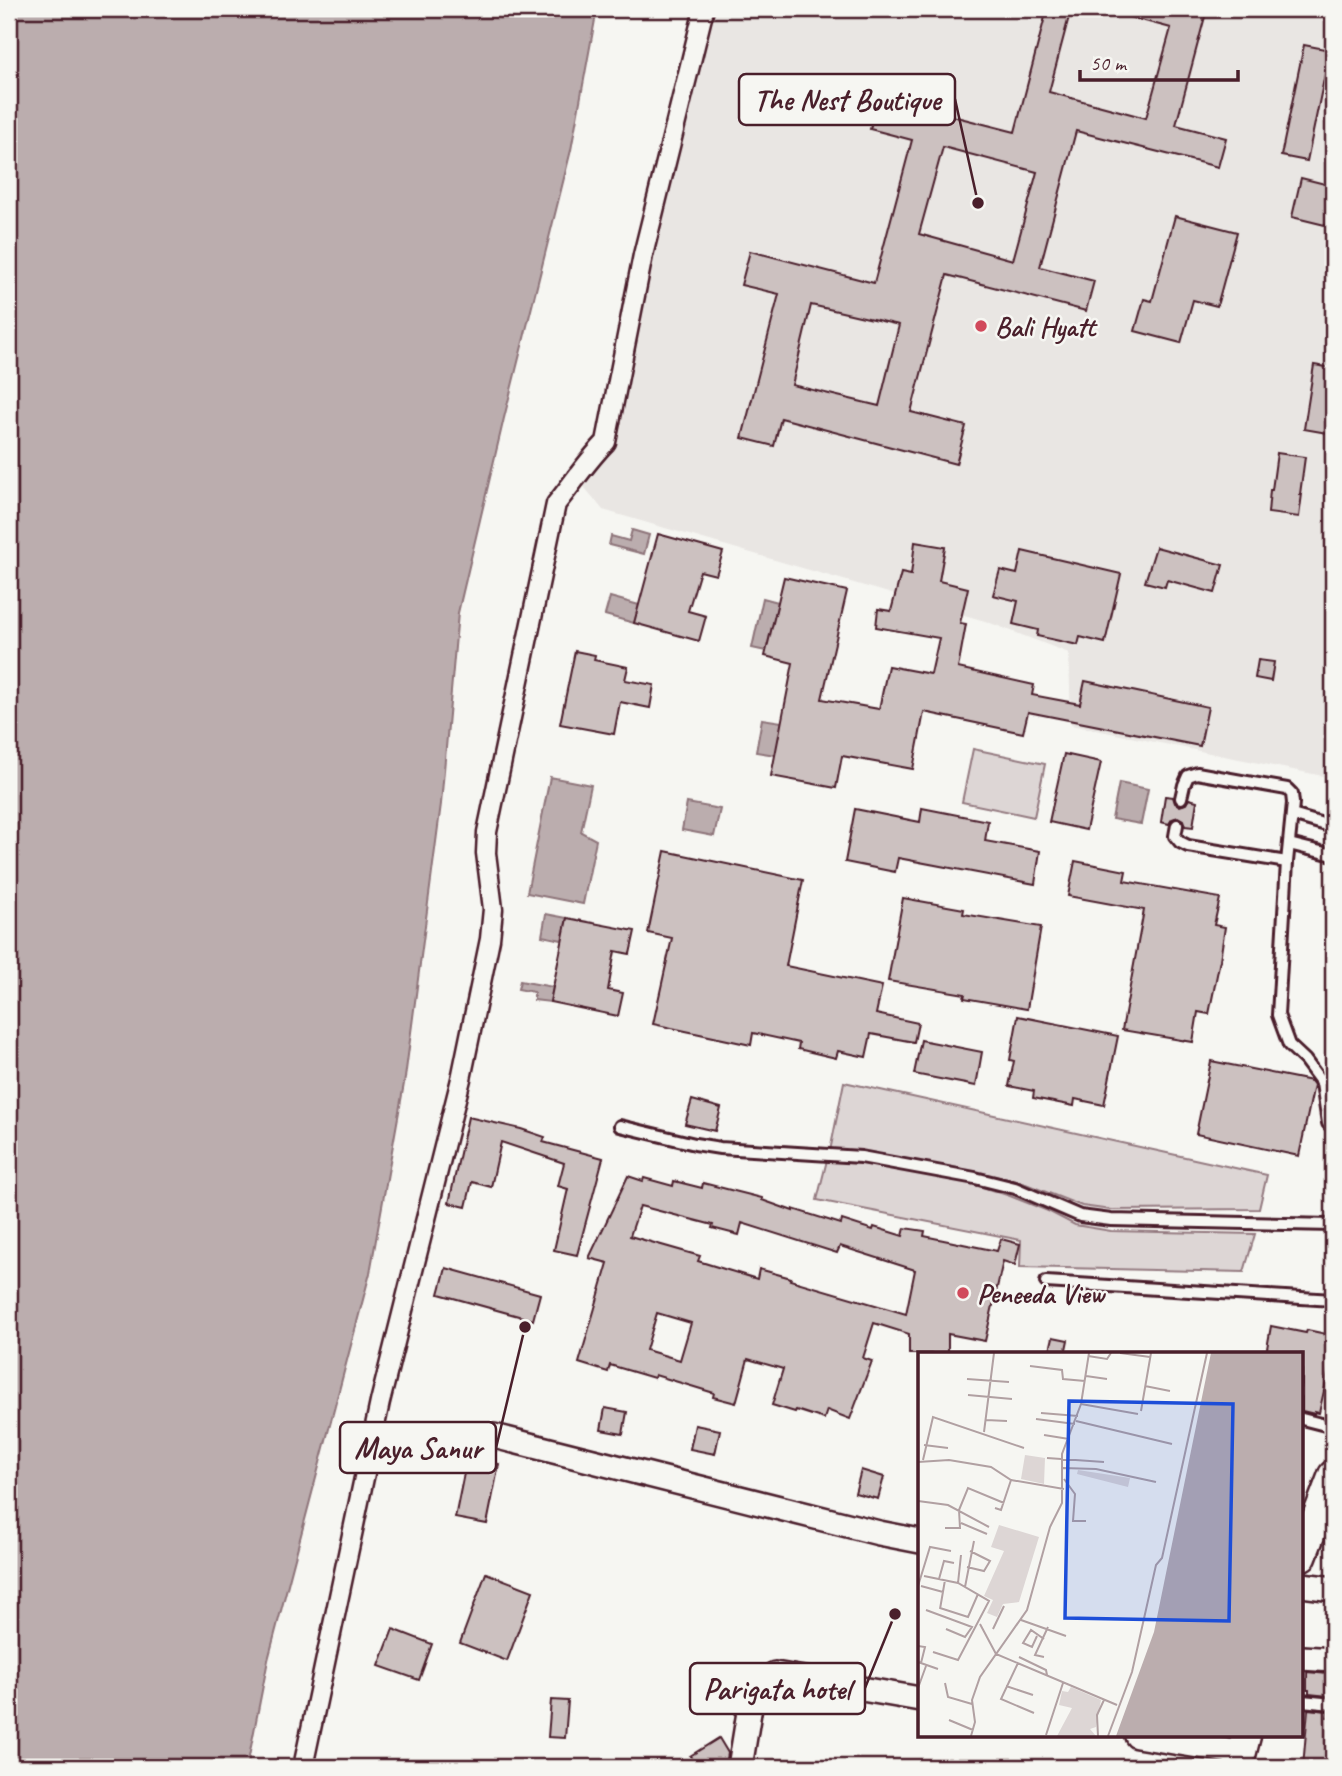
<svg xmlns="http://www.w3.org/2000/svg" width="1342" height="1776" font-family="Caveat,sans-serif">
<style>
.built{fill:#e9e6e3}
.green{fill:#ddd6d5;stroke:#947a80;stroke-width:2}
.water{fill:#bbadae;stroke:#8e747a;stroke-width:2}
.building{fill:#ccc1c0;stroke:#4a1f2b;stroke-width:2;fill-rule:evenodd}
.lines{fill:none;stroke-linecap:round;stroke-linejoin:round}
.service-casing{stroke:#4a1f2b;stroke-width:16}
.pedestrian-casing{stroke:#4a1f2b;stroke-width:23}
.minor-casing{stroke:#4a1f2b;stroke-width:28}
.tertiary-casing{stroke:#4a1f2b;stroke-width:33}
.service{stroke:#f6f6f2;stroke-width:10}
.pedestrian{stroke:#f6f6f2;stroke-width:18}
.minor{stroke:#f6f6f2;stroke-width:23}
.tertiary{stroke:#f6f6f2;stroke-width:28}
.poi-dot{fill:#d1495b;stroke:#f6f6f2;stroke-width:2.5}
.labels{text-anchor:middle;stroke-width:5;stroke-linejoin:round;paint-order:stroke}
.poi-label{font-size:28px;font-weight:bold;fill:#4a1f2b;stroke:#f6f6f2;text-anchor:start}
.inset-road{fill:none;stroke:#b1a0a2;stroke-width:2}
.view{fill:#1d4ed8;fill-opacity:0.15;stroke:#1d4ed8;stroke-width:3.5}
.inset-edge{fill:none;stroke:#4a1f2b;stroke-width:3.5}
.leader{fill:none;stroke:#4a1f2b;stroke-width:2.5}
.callout-dot{fill:#4a1f2b;stroke:#f6f6f2;stroke-width:2.5}
.callout{fill:#f6f6f2;stroke:#4a1f2b;stroke-width:2.5}
.callout-label{font-size:30px;text-anchor:middle;font-weight:bold;fill:#4a1f2b}
</style>
<rect width="100%" height="100%" fill="#f6f6f2"/>
<filter id="ink" filterUnits="userSpaceOnUse"><feTurbulence type="fractalNoise" baseFrequency=".0143" numOctaves="2"/><feDisplacementMap in="SourceGraphic" scale="14" xChannelSelector="R" yChannelSelector="G"/><feConvolveMatrix kernelMatrix="1 2 1 2 8 2 1 2 1" color-interpolation-filters="sRGB"/></filter>
<g filter="url(#ink)">
<!-- built -->
<path class="built" d="M704,9H1333V778L1071,725L1069,653L985,621L603,510L577,478L606,442Z"/>
<!-- green -->
<g class="green">
<path d="M973,749L1045,764L1034,817L962,802Z"/>
<path d="M844,1082L1267,1175L1259,1209L1111,1210L1082,1206L1018,1181L979,1173L862,1152L830,1151Z"/>
<path d="M827,1160L859,1163L916,1172L973,1184L1010,1196L1048,1211L1075,1225L1111,1231L1255,1234L1244,1272L1020,1267L1021,1240L817,1200Z"/>
</g>
<!-- water -->
<g class="water">
<path d="M9,9H597L571,150L504,418L458,613L441,804L405,1078L370,1273L268,1660L247,1767H9Z"/>
<path d="M632,530L649,535L644,554L609,545L611,536L629,541Z"/>
<path d="M610,597L639,605L634,623L605,615Z"/>
<path d="M763,598L778,602L766,651L752,648Z"/>
<path d="M762,719L782,722L776,755L756,752Z"/>
<path d="M550,777L591,785L581,832L596,840L583,904L527,893Z"/>
<path d="M1119,783L1148,789L1141,824L1112,819Z"/>
<path d="M687,803L720,809L714,836L682,830Z"/>
<path d="M546,914L567,918L562,940L542,936Z"/>
<path d="M520,981L553,987L550,1002L534,1000V992L518,989Z"/>
</g>
<!-- building -->
<g class="building">
<path d="M1047,9H1071L1049,92L1146,118L1171,28L1118,14V9H1207L1176,125L1226,138L1218,167L1076,131L1040,267L1094,281L1086,311L947,275L911,412L966,426L956,464L781,418L774,446L742,438L779,294L741,285L750,251L874,283L912,140L870,129L878,97L1015,132ZM943,147L1037,172L1013,260L919,234ZM811,305L899,325L879,406L792,385Z"/>
<path d="M1304,45L1330,50L1307,161L1281,156Z"/>
<path d="M1301,178L1333,186V209L1329,226L1292,217Z"/>
<path d="M1175,216L1237,232L1217,306L1193,300L1181,343L1135,331L1144,299L1152,301Z"/>
<path d="M1314,365L1333,368V434L1304,429Z"/>
<path d="M1277,453L1305,457L1300,494H1302L1299,517L1268,513L1270,490H1272Z"/>
<path d="M658,534L723,552L716,575L700,571L688,611L706,616L699,641L634,623Z"/>
<path d="M915,542L945,547L939,581L968,588L960,623L966,624L958,668L1034,685L1032,695L1080,704L1085,681L1208,707L1200,746L1028,712L1023,733L924,712L913,769L842,756L836,788L771,776L793,663L765,656L784,577L847,591L822,699L879,709L888,666L931,674L939,638L876,627L878,609L891,611L901,573L911,575Z"/>
<path d="M1156,547L1223,565L1215,593L1167,580L1165,587L1145,582Z"/>
<path d="M1022,551L1121,574L1105,643L1080,637L1078,645L1037,636L1038,630L1013,624L1018,601L993,595L1000,570L1017,574Z"/>
<path d="M575,651L595,655L594,660L628,667L625,680L654,685L650,708L620,702L614,734L560,724Z"/>
<path d="M1258,660L1274,662L1271,681L1255,678Z"/>
<path d="M1064,754L1101,762L1086,830L1049,822Z"/>
<path d="M1165,796L1173,797L1175,803L1180,806L1186,804L1189,799L1197,801L1193,827L1185,826L1183,820L1178,817L1172,819L1169,824L1161,822Z"/>
<path d="M922,808L988,821L985,841L1040,851L1035,884L898,858L895,872L845,862L855,809L920,822Z"/>
<path d="M665,851L803,880L786,966L882,986L876,1014L918,1023L914,1042L871,1034L866,1057L838,1051L836,1058L798,1049L799,1043L753,1033L751,1045L653,1024L672,938L648,933Z"/>
<path d="M1075,861L1126,871L1124,881L1220,898L1214,925L1225,927L1220,960L1209,1014L1198,1012L1193,1042L1122,1030L1144,910L1068,896Z"/>
<path d="M903,898L964,909L963,914L1041,927L1027,1009L964,998L965,994L888,981Z"/>
<path d="M567,918L635,931L630,954L615,951L608,990L623,993L618,1016L550,1002Z"/>
<path d="M1018,1016L1118,1036L1104,1105L1075,1099L1074,1106L1033,1098L1034,1091L1009,1086L1014,1061L1010,1060Z"/>
<path d="M921,1040L982,1052L976,1086L914,1074Z"/>
<path d="M1211,1061L1311,1081L1314,1085L1299,1156L1196,1134Z"/>
<path d="M692,1100L721,1108L715,1131L685,1124Z"/>
<path d="M468,1117L521,1129L545,1137L543,1142L603,1158L577,1255L554,1250L568,1189L558,1186L564,1163L501,1142L491,1187L472,1182L466,1207L449,1203Z"/>
<path d="M628,1176L643,1181L644,1178L673,1186L674,1181L702,1188L703,1183L762,1198V1200L793,1211V1209L841,1224L842,1220L873,1230L874,1227L903,1236L905,1228L925,1231L924,1236L997,1251L1001,1239L1020,1244L1015,1265L1003,1261L985,1341L948,1334V1354H909V1334L874,1323L863,1358L872,1361L850,1419L827,1410L824,1419L796,1410L795,1412L772,1405L783,1369L748,1359L736,1403L713,1397L714,1393L655,1375L654,1378L610,1365L608,1372L579,1363L608,1263L589,1258ZM640,1206L713,1225L712,1228L739,1235L742,1223L837,1253L840,1246L915,1270L906,1314L790,1280L791,1278L759,1269L757,1279L698,1261L700,1256L630,1236ZM657,1313L691,1323L680,1360L646,1350Z"/>
<path d="M446,1268L540,1294L533,1320L439,1294Z"/>
<path d="M1271,1326L1306,1333L1307,1330L1331,1335L1326,1359L1331,1360L1319,1413L1315,1412V1414L1302,1411V1354H1266Z"/>
<path d="M1053,1337L1068,1340L1065,1354H1049Z"/>
<path d="M605,1408L627,1412L623,1434L601,1430Z"/>
<path d="M695,1425L720,1430L715,1454L690,1449Z"/>
<path d="M467,1458L499,1464L487,1524L455,1518Z"/>
<path d="M861,1470L884,1477L878,1499L855,1493Z"/>
<path d="M486,1573L533,1591L507,1661L460,1643Z"/>
<path d="M393,1629L432,1644L419,1680L379,1666Z"/>
<path d="M1307,1672L1329,1674L1328,1696L1309,1694V1690H1307Z"/>
<path d="M551,1700L568,1701L565,1738L548,1737Z"/>
<path d="M1308,1709L1328,1711L1327,1717H1333V1767H1303Z"/>
<path d="M719,1738L728,1753L726,1766L724,1767H697L690,1756Z"/>
</g>
<g class="lines">
<defs>
<g id="service">
<path d="M1181,798L1184,785L1188,776L1197,773L1287,789L1292,794L1293,803L1287,862L1278,1015L1289,1045L1305,1060L1322,1083L1328,1123L1333,1128"/>
<path d="M1292,815L1333,827"/>
<path d="M1177,825L1175,836L1180,842L1188,846L1287,862"/>
<path d="M1289,844L1333,855"/>
<path d="M620,1126L695,1144L720,1148L861,1157L975,1178L1015,1188L1080,1216L1111,1220L1333,1225"/>
<path d="M1046,1282L1333,1300"/>
<path d="M1302,1419L1333,1427"/>
<path d="M1302,1701L1333,1704"/>
</g>
<path id="pedestrian" d="M303,1767L380,1402L461,1079L490,939L493,909L486,853L487,832L556,504C573,483 587,461 606,442L643,255L704,9"/>
<g id="minor">
<path d="M494,1436L879,1533L920,1541"/>
<path d="M1302,1585L1333,1589"/>
<path d="M1302,1658L1333,1660"/>
<path d="M775,1674L920,1699"/>
<path d="M1137,1736L1241,1753"/>
<path d="M740,1767L751,1700"/>
</g>
<g id="tertiary">
<path d="M1302,1556L1333,1475"/>
<path d="M1238,1767L1246,1736"/>
</g>
</defs>
<!-- service casing -->
<use href="#service" class="service-casing"/>
<!-- pedestrian casing -->
<use href="#pedestrian" class="pedestrian-casing"/>
<!-- minor casing -->
<use href="#minor" class="minor-casing"/>
<!-- tertiary casing -->
<use href="#tertiary" class="tertiary-casing"/>
<!-- service -->
<use href="#service" class="service"/>
<!-- pedestrian -->
<use href="#pedestrian" class="pedestrian"/>
<!-- minor -->
<use href="#minor" class="minor"/>
<!-- tertiary -->
<use href="#tertiary" class="tertiary"/>
</g>
</g>
<!-- markers -->
<g class="poi-dot">
<circle cx="981" cy="326" r="7"/>
<circle cx="963" cy="1293" r="7"/>
</g>
<g class="labels">
<!-- poi labels -->
<g class="poi-label">
<text x="995" y="336">Bali Hyatt</text>
<text x="977" y="1303">Peneeda View</text>
</g>
</g>
<!-- overview -->
<g transform="translate(918 1352)">
<rect width="385" height="385" fill="#f6f6f2"/>
<path d="M107,103L127,106L126,132L103,127ZM160,118L212,126L210,135L159,122ZM81,173L121,185L101,250L85,252L79,265L69,261L75,248L66,244L86,199L73,195ZM153,335L183,348L178,375L172,377L178,384H139L154,356L141,353L144,339L150,340Z" fill="#ddd6d5"/>
<path d="M293,1H385V384H198L236,280Z" fill="#bbadae"/>
<path class="inset-road" d="M202,1L232,5M170,4L189,7L193,1M112,14L144,18L145,27L167,29M168,24L189,27M49,27L91,30M227,34L252,39M50,43L94,47M163,52L220,62M223,59L233,1M123,61L160,64M118,67L157,72M68,68L89,69M158,69L254,92M66,80L76,1M126,83L151,87M6,93L30,96M129,106L186,110M5,108L15,65L106,96M0,110L31,108L73,115L93,128L146,137M145,116L178,117L238,130M146,127L157,142L155,169H168M0,149L30,153L71,175M77,156L83,158L93,128M43,171L69,182M27,176H42L41,158L50,136L86,151M49,215L66,219L72,209L52,199M6,224L40,231L71,249L40,308L15,300M21,227L26,209L36,211M40,231L43,203M0,234L12,195L33,199M3,234L25,240M47,235L56,189M22,256L50,265L60,242M22,257L27,228M8,258L54,275L47,285L28,277M103,268L148,284M62,272L78,302L199,353M75,277L86,254M119,284L114,295L105,291L113,278L126,287M0,294L7,295L3,311M101,305L128,318L129,323M126,305L117,303L130,275M0,310L20,317M100,311L83,347L116,361M27,331L30,345L54,352M88,334L115,343M0,336L8,314M31,368L55,378M128,383L145,331M53,384L57,370L54,348L62,325L109,258L132,175L144,151V102L163,52L171,1M180,384L179,363L186,348M190,384L214,320L238,213L244,206L289,1"/>
<path class="view" d="M151,49L315,52L311,269L147,266Z"/>
<rect width="385" height="385" class="inset-edge"/>
</g>
<!-- callouts -->
<path class="leader" d="M978 203L955 99M525 1327L496 1448M895 1614L865 1688"/>
<g class="callout-dot">
<circle cx="978" cy="203" r="7"/>
<circle cx="525" cy="1327" r="7"/>
<circle cx="895" cy="1614" r="7"/>
</g>
<g class="callout">
<rect x="739" y="74" width="216" height="51" rx="7"/>
<rect x="340" y="1422" width="156" height="51" rx="7"/>
<rect x="690" y="1663" width="175" height="51" rx="7"/>
</g>
<g class="callout-label">
<text x="847" y="110">The Nest Boutique</text>
<text x="418" y="1458">Maya Sanur</text>
<text x="777" y="1699">Parigata hotel</text>
</g>
<!-- margin -->
<rect width="1342" height="1776" fill="none" stroke="#f6f6f2" stroke-width="35"/>
<rect x="18" y="18" width="1307" height="1741" fill="none" stroke="#4a1f2b" stroke-width="2.5" filter="url(#ink)"/>
<!-- scale -->
<path d="M1080 70v10h158v-10" fill="none" stroke="#4a1f2b" stroke-width="3.5"/>
<text x="1090" y="70" font-size="21" fill="#4a1f2b" stroke="#f6f6f2" stroke-width="5" paint-order="stroke">50 m</text>
</svg>
